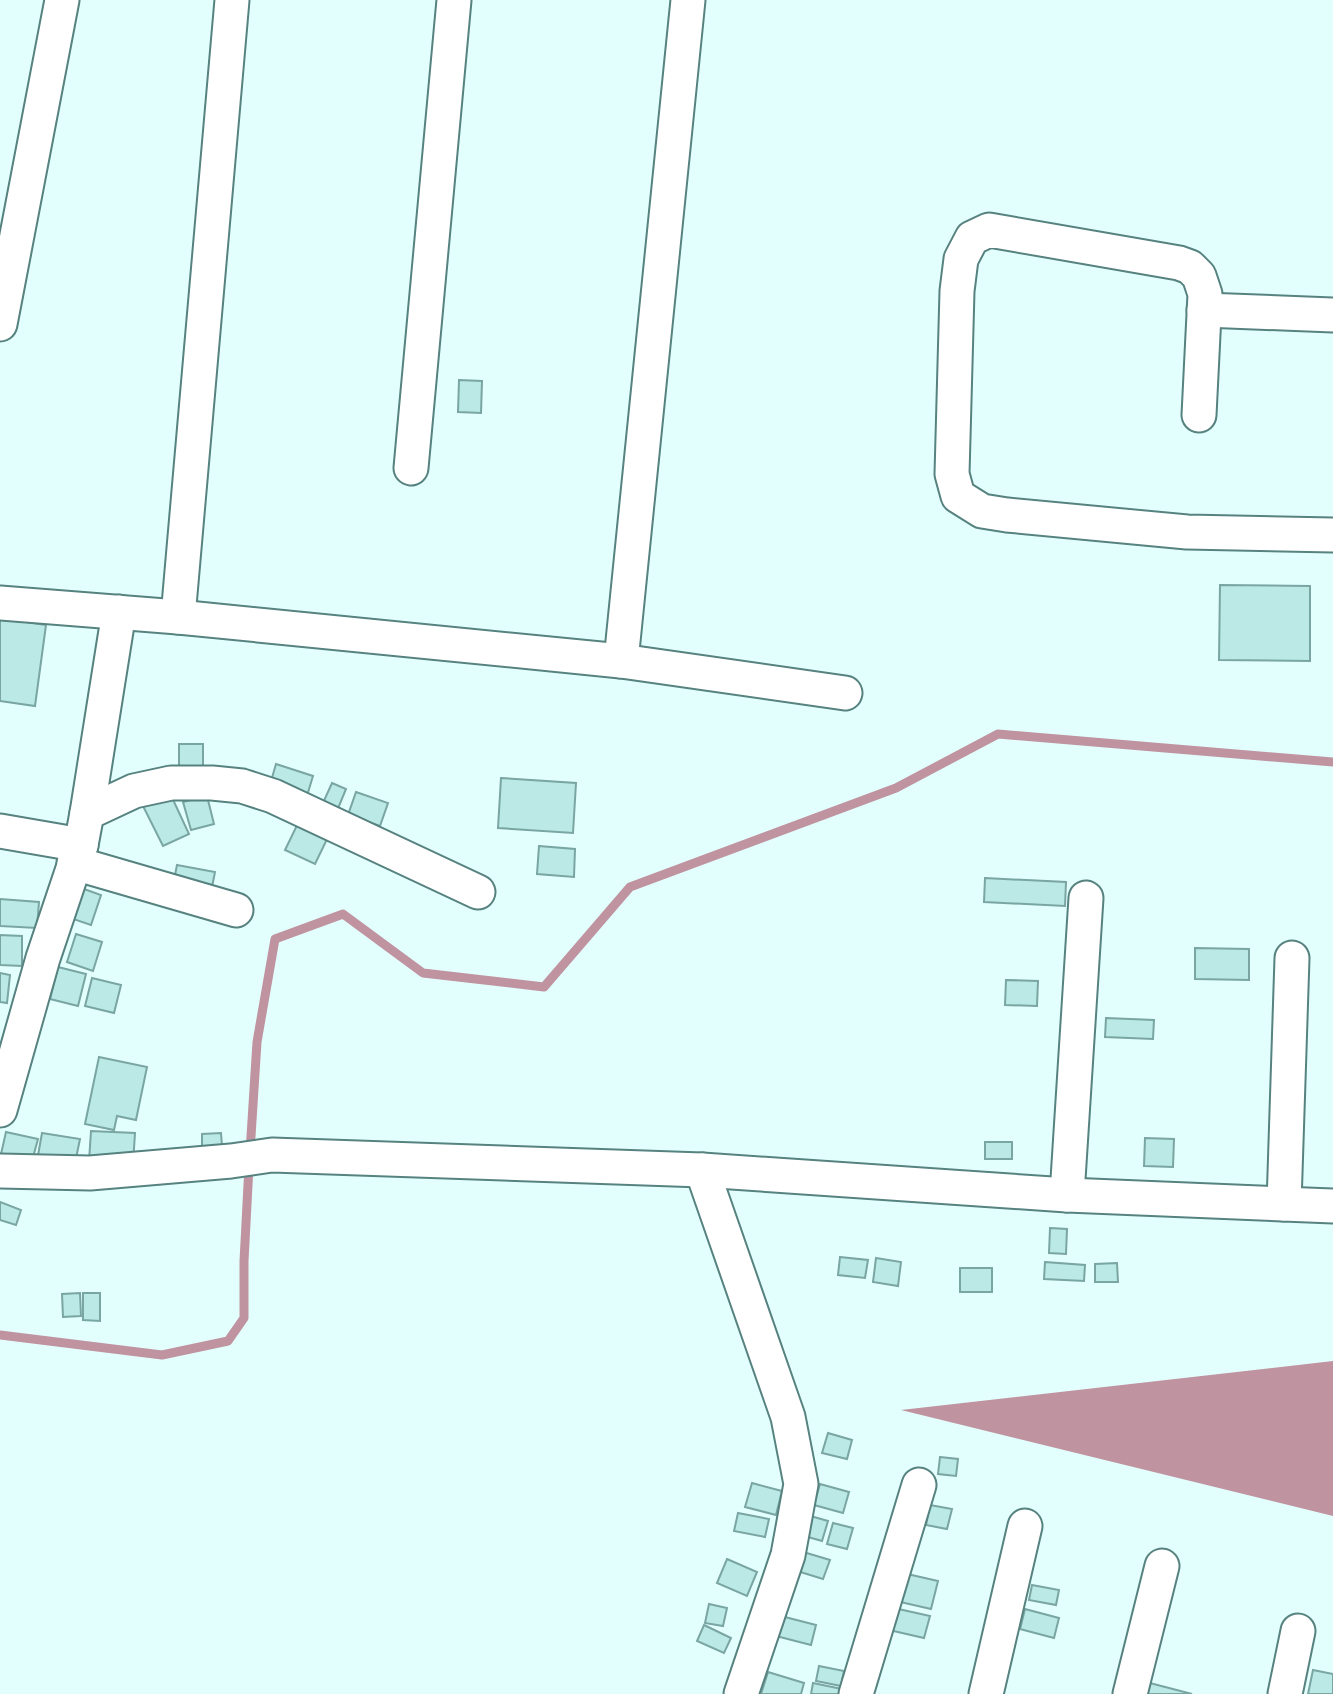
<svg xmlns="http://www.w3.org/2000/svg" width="1333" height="1694" font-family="'Space Grotesk',sans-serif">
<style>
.water{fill:#bf939f}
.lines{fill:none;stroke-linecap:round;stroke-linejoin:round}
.stream{stroke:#bf939f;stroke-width:9}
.building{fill:#bbe9e6;stroke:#79a5a2;stroke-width:2}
.minor-casing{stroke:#56827f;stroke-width:37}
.minor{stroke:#fff;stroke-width:33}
</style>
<rect width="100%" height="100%" fill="#e3fffd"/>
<!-- water -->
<path class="water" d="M1333,1361V1516L901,1410Z"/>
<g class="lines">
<!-- stream -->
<g class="stream">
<path d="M250,1152L257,1042L275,939L343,914L423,973L544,987L630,887L896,788L998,734L1333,762"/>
<path d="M0,1335L162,1355L228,1341L244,1318V1261L249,1166"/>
</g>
</g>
<!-- building -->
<g class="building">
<path d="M459,380L482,381L481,413L458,412Z"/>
<path d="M1220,585L1310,586V661L1219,660Z"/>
<path d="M0,618L46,625L35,706L0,701Z"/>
<rect x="179" y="744" width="24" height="30"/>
<path d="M276,764L313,776L306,799L269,788Z"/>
<path d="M501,778L576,783L573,833L498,828Z"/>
<path d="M332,783L346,789L337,811L322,805Z"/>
<path d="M169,791L189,834L163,846L142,804Z"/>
<path d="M356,792L388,803L380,826L348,815Z"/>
<path d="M207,796L214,824L191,830L183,802Z"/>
<path d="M301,817L331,831L315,864L285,850Z"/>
<path d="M539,846L575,849L574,877L537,874Z"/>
<path d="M177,865L215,872L211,892L173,885Z"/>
<path d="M985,878L1066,882L1065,906L984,902Z"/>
<path d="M84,889L101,895L91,925L73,919Z"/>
<path d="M0,899L39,902L37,928L0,926Z"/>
<path d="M76,934L102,942L93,971L67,962Z"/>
<path d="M0,935L22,936V966L0,965Z"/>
<path d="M1195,948L1249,949V980L1195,979Z"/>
<path d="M58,967L86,974L78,1006L50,999Z"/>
<path d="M0,973L10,975L7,1003L0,1002Z"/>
<path d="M92,978L121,985L114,1013L85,1006Z"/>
<path d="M1006,980L1038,981L1037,1006L1005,1005Z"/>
<path d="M1106,1018L1154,1020L1153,1039L1105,1037Z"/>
<path d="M99,1057L147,1067L136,1120L117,1116L114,1130L85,1124Z"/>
<path d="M91,1131L135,1133L133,1164L89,1161Z"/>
<path d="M6,1132L38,1139L32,1161L1,1154Z"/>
<path d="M42,1133L80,1139L74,1168L37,1161Z"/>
<path d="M221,1133L222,1146L202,1147V1134Z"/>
<path d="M1145,1138L1174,1139L1173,1167L1144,1166Z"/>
<rect x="985" y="1142" width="27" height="17"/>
<path d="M0,1202L21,1210L16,1225L0,1220Z"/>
<path d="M1050,1228L1067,1229L1066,1254L1049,1253Z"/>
<path d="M840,1257L868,1260L865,1278L838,1275Z"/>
<path d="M876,1258L901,1262L898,1286L873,1282Z"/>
<path d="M1045,1262L1085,1265L1084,1281L1044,1279Z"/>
<path d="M1117,1263L1118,1282H1095V1264Z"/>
<rect x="960" y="1268" width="32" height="24"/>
<path d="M80,1293L81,1316L63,1317L62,1294Z"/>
<path d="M83,1293H100V1321L83,1320Z"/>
<path d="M828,1433L852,1440L847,1459L822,1453Z"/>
<path d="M940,1457L958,1459L956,1476L938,1474Z"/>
<path d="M752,1483L782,1491L776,1515L745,1507Z"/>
<path d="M820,1484L849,1492L843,1513L814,1505Z"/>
<path d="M930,1505L952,1509L947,1529L926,1525Z"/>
<path d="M738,1513L769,1519L765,1537L734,1531Z"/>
<path d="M807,1515L828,1521L822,1541L801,1535Z"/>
<path d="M833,1523L853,1528L847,1549L827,1544Z"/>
<path d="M800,1551L830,1560L823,1579L794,1570Z"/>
<path d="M727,1559L757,1572L747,1596L717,1583Z"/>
<path d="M903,1573L938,1581L931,1609L896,1601Z"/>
<path d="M1032,1585L1059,1590L1056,1605L1029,1600Z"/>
<path d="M709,1604L727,1608L723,1626L705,1623Z"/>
<path d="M894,1608L930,1616L924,1638L889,1630Z"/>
<path d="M1025,1609L1059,1618L1054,1638L1020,1629Z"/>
<path d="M781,1616L816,1625L811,1645L776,1636Z"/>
<path d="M704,1625L731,1638L724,1653L697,1641Z"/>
<path d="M819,1666L844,1671L841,1686L816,1681Z"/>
<path d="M1313,1670L1333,1674V1694H1308Z"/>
<path d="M768,1672L804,1683L801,1694H761Z"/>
<path d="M1146,1682L1192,1694H1143Z"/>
<path d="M813,1683L842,1689L841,1694H811Z"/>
</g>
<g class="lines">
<defs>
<g id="minor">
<path d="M1204,310L1333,315"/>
<path d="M0,324L62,0"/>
<path d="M1199,415L1205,294L1199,276L1190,267L1179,263L989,230L972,238L961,259L957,291L952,474L958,496L982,511L1007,515L1187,532L1333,535"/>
<path d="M411,468L454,0"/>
<path d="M0,603L178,617L621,661L845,693"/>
<path d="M178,617L232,0"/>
<path d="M621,661L688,0"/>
<path d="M87,813L119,612"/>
<path d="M0,831L81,845"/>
<path d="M74,863L236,910"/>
<path d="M0,1110L43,958L81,845L87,813L134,791L171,783H212L242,786L273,796L478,892"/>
<path d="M702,1170L788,1417L801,1484L788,1555L741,1694"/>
<path d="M0,1171L90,1173L231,1161L272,1155L702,1170L1067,1195L1333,1206"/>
<path d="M1067,1195L1086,898"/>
<path d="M1284,1204L1292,958"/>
<path d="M856,1694L919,1485"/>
<path d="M986,1694L1025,1526"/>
<path d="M1130,1694L1162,1566"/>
<path d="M1285,1694L1298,1631"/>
</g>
</defs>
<!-- minor casing -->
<use href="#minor" class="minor-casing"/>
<!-- minor -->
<use href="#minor" class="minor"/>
</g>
</svg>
